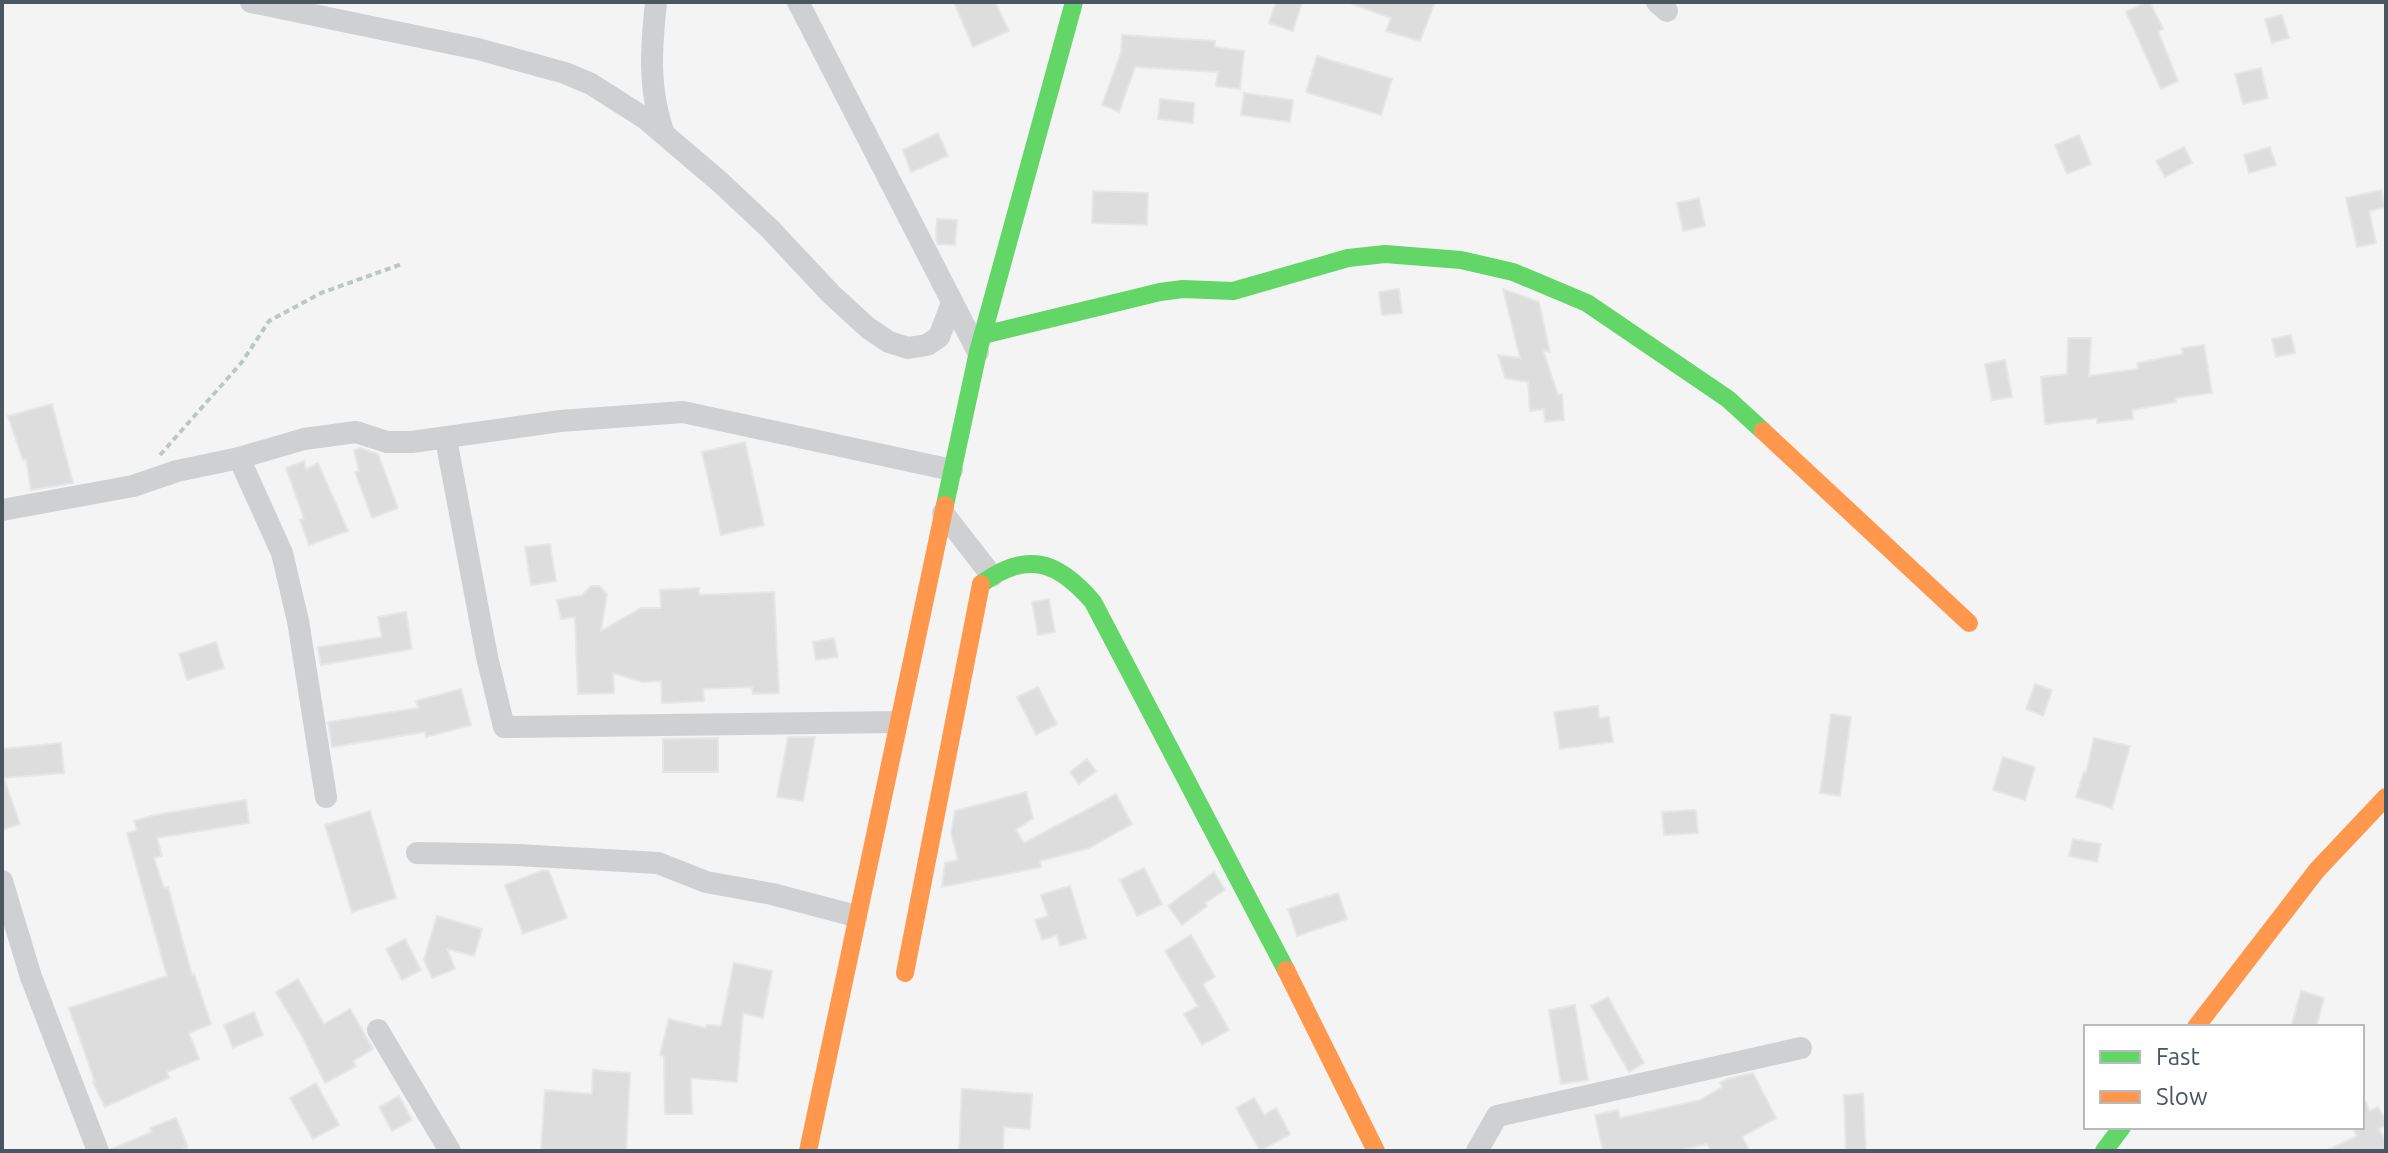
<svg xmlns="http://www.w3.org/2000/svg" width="2388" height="1153" font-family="Ubuntu,sans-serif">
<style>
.building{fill:#ddddde;stroke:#e5e6e7;stroke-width:2}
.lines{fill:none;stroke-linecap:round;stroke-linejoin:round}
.path{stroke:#bcc7c4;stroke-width:4;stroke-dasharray:6 4;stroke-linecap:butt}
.street{stroke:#ced0d2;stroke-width:22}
.fast{stroke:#63d668;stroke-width:18}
.slow{stroke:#ff974d;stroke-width:18}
</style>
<rect width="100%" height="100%" fill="#f4f4f4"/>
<!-- building -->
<g class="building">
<path d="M954,2H995L1009,31L973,47Z"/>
<path d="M1276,2H1302L1293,31L1269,23Z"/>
<path d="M1352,2H1435L1420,41L1386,31L1391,18L1352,4Z"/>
<path d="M2146,2H2150L2163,29L2158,31L2178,81L2161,89L2126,12Z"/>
<path d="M2282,15L2289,38L2272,43L2265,19Z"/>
<path d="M1122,35L1215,41V47L1244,51L1240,89L1216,86L1218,72L1135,67L1119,112L1102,105L1121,53Z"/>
<path d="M1317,56L1392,79L1381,115L1306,92Z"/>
<path d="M2261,68L2268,98L2243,104L2235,74Z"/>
<path d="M1244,93L1293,100L1290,122L1241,115Z"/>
<path d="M1160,99L1194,103L1193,123L1158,119Z"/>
<path d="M938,133L948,156L911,172L903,150Z"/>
<path d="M2079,135L2091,164L2067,174L2055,145Z"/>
<path d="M2184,147L2192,163L2165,177L2156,161Z"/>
<path d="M2270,147L2276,165L2249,173L2244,155Z"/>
<path d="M2381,190L2385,207L2369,211L2376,243L2357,247L2346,198Z"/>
<path d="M1093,191L1148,193L1147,225L1092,223Z"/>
<path d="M1699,198L1705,226L1683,231L1677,203Z"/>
<path d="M937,219L957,220L955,245L938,244L936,239Z"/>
<path d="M1399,289L1402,313L1382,315L1379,292Z"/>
<path d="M1503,289L1539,302L1550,352L1543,350L1558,395L1562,394L1564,420L1545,422L1544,409L1530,411L1528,382L1505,378L1498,355L1520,358Z"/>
<path d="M2291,335L2295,353L2276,357L2272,339Z"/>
<path d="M2068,338H2091L2089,376L2138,369L2137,363L2183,354L2182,348L2204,345L2212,393L2175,398L2176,402L2132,410L2133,419L2097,423V418L2045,424L2041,377L2067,374Z"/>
<path d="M2005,360L2012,397L1992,400L1985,364Z"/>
<path d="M52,404L73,483L31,490L26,459L23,460L8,416Z"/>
<path d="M745,442L764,525L721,535L702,452Z"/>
<path d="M360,448L378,454L398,508L372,518L355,472L359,471L354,450Z"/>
<path d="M304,461L306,469L318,463L348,531L309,545L300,520L304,518L286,468Z"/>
<path d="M550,544L556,581L531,585L525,547Z"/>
<path d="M591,586H599L607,594L601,631L641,608H661L660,590L699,588V595L774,592L779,693L753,694L752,687L703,689L704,701L662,703L661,681L642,682L613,673L614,693L578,694L575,617L561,619L557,600L582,595Z"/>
<path d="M1049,599L1055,632L1038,635L1032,602Z"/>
<path d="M406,612L412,649L321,665L318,647L382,637L378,617Z"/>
<path d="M834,638L838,657L816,660L813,642Z"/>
<path d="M216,642L224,668L187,680L179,654Z"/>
<path d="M2035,684L2052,690L2043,716L2026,709Z"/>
<path d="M1038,687L1057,724L1036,735L1017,697Z"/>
<path d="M461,689L471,725L426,737L425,732L332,747L328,722L418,708L416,701Z"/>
<path d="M1598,706L1599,718L1609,717L1613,742L1560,749L1554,712Z"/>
<path d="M1831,714L1851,717L1840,796L1820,793Z"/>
<path d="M788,737H815L803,801L777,797Z"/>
<path d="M718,738V772H663V739Z"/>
<path d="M2094,738L2130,746L2112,808L2076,797L2084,772L2086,773Z"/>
<path d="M61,743L64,773L2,778V749Z"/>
<path d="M2003,757L2035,767L2025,800L1993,790Z"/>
<path d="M1087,759L1096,771L1079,784L1070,772Z"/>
<path d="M2,779H4L20,824L2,830Z"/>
<path d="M1026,792L1033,818L1016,830L1024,843L1116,794L1132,824L1089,848L1040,861L1041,867L942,887L945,863L958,860L951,833L955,811Z"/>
<path d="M246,800L249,823L157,838L162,856L154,858L164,888L168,887L192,975L194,974L211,1024L189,1033L199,1059L167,1072L169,1078L105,1107L93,1082H95L69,1008L167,976L127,833L137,830L134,821L155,815Z"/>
<path d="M1696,810L1698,833L1664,835L1662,812Z"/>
<path d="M370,811L396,898L352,912L325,825Z"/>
<path d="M2073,839L2101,844L2097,862L2069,856Z"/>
<path d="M1144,868L1162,904L1137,916L1120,880Z"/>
<path d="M543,870L549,871L567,918L523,934L505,885Z"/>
<path d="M1214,872L1225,890L1205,903L1207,906L1182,925L1168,906Z"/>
<path d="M1070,886L1086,938L1060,946L1057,935L1042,940L1035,920L1048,916L1041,895Z"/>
<path d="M1338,893L1347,919L1297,936L1288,909Z"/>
<path d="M437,916L482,929L474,956L447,949L455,969L432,978L424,960Z"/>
<path d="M1191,935L1215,977L1203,984L1229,1030L1202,1045L1184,1014L1198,1006L1165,951Z"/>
<path d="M405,939L421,970L402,980L386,949Z"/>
<path d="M734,963L772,971L763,1018L743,1013L737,1082L691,1078L692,1114H665L664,1056L660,1055L669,1019L706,1028L707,1025L721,1026Z"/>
<path d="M298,979L324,1024L350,1009L373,1049L353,1061L356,1066L325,1083L302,1036L276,992Z"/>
<path d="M2301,991L2324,998L2316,1027H2291Z"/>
<path d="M1608,997L1644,1063L1629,1072L1591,1006Z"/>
<path d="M1575,1005L1588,1080L1561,1084L1549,1010Z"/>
<path d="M254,1012L263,1035L233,1048L224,1025Z"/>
<path d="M593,1070L630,1073L626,1151H541L545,1090L592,1094Z"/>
<path d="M1753,1073L1776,1118L1742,1137L1750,1151H1711L1707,1144L1678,1151H1603L1595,1115L1618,1110L1620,1118L1700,1100L1722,1087L1720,1083L1727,1079Z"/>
<path d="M316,1083L339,1125L313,1139L290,1098Z"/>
<path d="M962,1089L1032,1094L1030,1129L1004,1127L1003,1151H959Z"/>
<path d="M1863,1094L1866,1151H1846L1844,1095Z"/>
<path d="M2362,1095L2370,1111L2378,1107L2386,1122V1125L2379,1129L2386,1142V1151H2326L2357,1136L2352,1127H2362Z"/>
<path d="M399,1096L412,1120L392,1131L379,1107Z"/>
<path d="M1254,1098L1264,1115L1276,1108L1290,1134L1260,1151L1236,1108Z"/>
<path d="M176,1118L188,1147L179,1151H112L111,1149L152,1132L150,1128Z"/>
</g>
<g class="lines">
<!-- path -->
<path class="path" d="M160,455L242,362L269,321L321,293L402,264"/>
<!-- street -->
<g class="street">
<path d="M251,2L478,49L565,73L591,84L646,119L720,182L770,229L831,294L868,328L889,342L908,348L927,345L939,337L952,303"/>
<path d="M656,2C651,49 648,90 664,134"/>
<path d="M798,2L978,352"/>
<path d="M1657,2L1667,11"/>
<path d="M446,439L487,657L504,727L897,722"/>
<path d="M239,458L282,553L298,621L326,797"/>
<path d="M2,510L133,486L177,471L239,458L304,439L356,432L387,442H412L560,421L683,412L952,470"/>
<path d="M943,513L992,576"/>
<path d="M417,853L518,855L658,863L706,882L772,894L856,916"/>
<path d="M2,881L31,977L98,1151"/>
<path d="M378,1030L450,1151"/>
<path d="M1477,1151L1497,1116L1801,1048"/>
</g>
<!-- fast -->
<g class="fast">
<path d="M983,335L1160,292L1183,289L1233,291L1348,258L1385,254L1461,260L1513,272L1587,303L1728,399L1763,431"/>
<path d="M945,505L978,352L1074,2"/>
<path d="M981,584C1027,550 1058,561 1093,602L1286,970"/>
<path d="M2104,1151L2122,1127"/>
</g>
<!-- slow -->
<g class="slow">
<path d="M1763,431L1969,623"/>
<path d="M1286,970L1376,1151"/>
<path d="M905,973L981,584"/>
<path d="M2196,1027L2317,870L2386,797"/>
<path d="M808,1151L945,505"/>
</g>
</g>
<!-- border -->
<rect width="2388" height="1153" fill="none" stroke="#4a5661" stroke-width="8"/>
<!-- legend -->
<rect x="2084" y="1025" width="280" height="104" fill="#ffffff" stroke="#b7bbc0" stroke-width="2"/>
<rect x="2100" y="1051" width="40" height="12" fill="#63d668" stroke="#b7bbc0" stroke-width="2"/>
<text x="2156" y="1065" font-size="24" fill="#4a5661">Fast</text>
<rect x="2100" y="1091" width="40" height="12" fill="#ff974d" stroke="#b7bbc0" stroke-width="2"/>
<text x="2156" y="1105" font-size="24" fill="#4a5661">Slow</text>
</svg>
